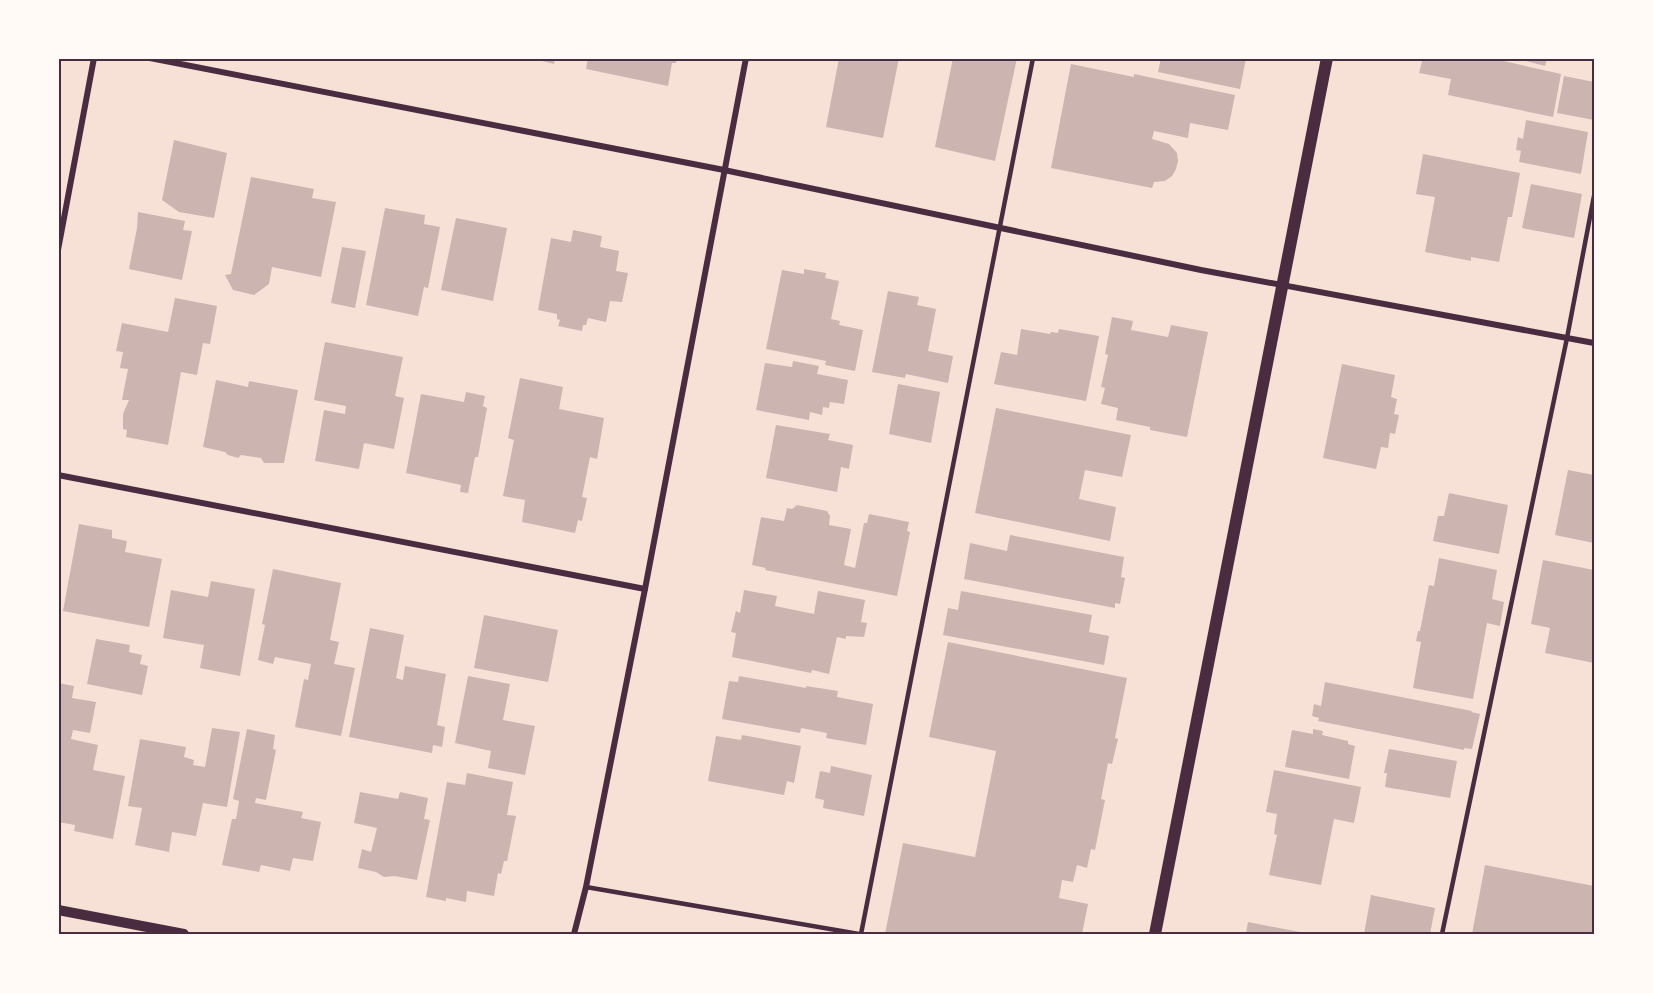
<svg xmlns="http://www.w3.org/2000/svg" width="1653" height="993" font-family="Karla,sans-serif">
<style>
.building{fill:#ccb4b1}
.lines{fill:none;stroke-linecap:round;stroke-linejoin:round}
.service{stroke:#4a2c40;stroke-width:4.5}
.minor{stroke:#4a2c40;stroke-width:6}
.tertiary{stroke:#4a2c40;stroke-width:10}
.secondary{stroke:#4a2c40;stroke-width:12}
.neatline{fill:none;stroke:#4a2c40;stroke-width:2}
</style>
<rect width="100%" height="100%" fill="#f7e1d7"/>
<!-- building -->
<g class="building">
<path d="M530,58H555L554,64Z"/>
<path d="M588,58H677L676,63H672L668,86L586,69Z"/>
<path d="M839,58H899L883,138L826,127Z"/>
<path d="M953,58H1017L995,161L935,147Z"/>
<path d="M1161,58H1246L1240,89L1158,72Z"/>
<path d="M1423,58H1490L1561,74L1553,117L1448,95L1451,79L1419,73Z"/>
<path d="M1514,58H1547L1545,66Z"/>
<path d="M1071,64L1134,77V74L1235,95L1228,130L1190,123L1188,138L1154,131L1152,139L1169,144L1177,153L1178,161L1176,169L1172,176L1165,181L1154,182L1152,188L1051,168Z"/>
<path d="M1564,76L1594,82V120L1557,113Z"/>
<path d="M1526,120L1588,132L1581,174L1519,162L1521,151L1516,150L1518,137L1523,139Z"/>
<path d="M174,140L227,153L214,218L179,212L162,200Z"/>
<path d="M1423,154L1520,173L1512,217H1508L1499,262L1471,257V261L1425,252L1435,197L1416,194Z"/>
<path d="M251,177L314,189L312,198L336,202L321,277L272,267L269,284L254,295L233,290L225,275L231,274Z"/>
<path d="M1531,184L1582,194L1574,238L1522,228Z"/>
<path d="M385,208L425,215L424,224L440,227L428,288L424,287L418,316L366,305Z"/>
<path d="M138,212L185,221L183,230L192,231L182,280L129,269L137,228Z"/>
<path d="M456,218L507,228L493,301L441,290Z"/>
<path d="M573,230L602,236L600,247L619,251L616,271L628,273L622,302L610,301L606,322L588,318L586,325H583L582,331L558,326L560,320L557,319V314L538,310L551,238L571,242Z"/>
<path d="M342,247L366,251L355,308L331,303Z"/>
<path d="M804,269L826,273L825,278L839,281L831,319L840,321L839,325L863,330L855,371L825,365L826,361L766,349L782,270L804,274Z"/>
<path d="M888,291L919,297L917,305L936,309L928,351L953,356L948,383L906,374L905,378L872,372Z"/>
<path d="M175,298L217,306L210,344L203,343L197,375L181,372L168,445L126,437L127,430L123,429V414L129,400H122L128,369L120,368L123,352L116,351L122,323L168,332Z"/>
<path d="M1112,317L1133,321L1131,330L1168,337L1171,325L1208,332L1187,437L1150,430V427L1116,420L1118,408L1101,404L1105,388L1101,387L1108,355L1105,354Z"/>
<path d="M1021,329L1050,334L1051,332L1058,333L1059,329L1099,336L1086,401L994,384L1001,352L1017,355Z"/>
<path d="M325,342L403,357L395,396L404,398L394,449L364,443L359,469L315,461L324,410L345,414L346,406L314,400Z"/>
<path d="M793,361L819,366L817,374L848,380L844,404L830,402L829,408L823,407L822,415L810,412L809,420L756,410L765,363L792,367Z"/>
<path d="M1342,364L1395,375L1391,397L1397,399L1394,414L1399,415L1395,434L1390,433L1388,448L1381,447L1376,469L1323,458Z"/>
<path d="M520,378L563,387L559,409L604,418L597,459L590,457L582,497L587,498L582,521L578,520L575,533L522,522L525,500L503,496L514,440L508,438Z"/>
<path d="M216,380L248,387L249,381L298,390L284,463H264L261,458L241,455L238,458L228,455L225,452L203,447Z"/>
<path d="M898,384L940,392L931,443L889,434Z"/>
<path d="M466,392L485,396L483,406L487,408L478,457H475L468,493L460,492L461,485L406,473L421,394L464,402Z"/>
<path d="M996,408L1131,435L1122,477L1085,470L1079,499L1116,507L1110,541L975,513Z"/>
<path d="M776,425L830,434L828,440L853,445L849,469L841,467L837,492L766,478Z"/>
<path d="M1568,470L1594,475V543L1555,535Z"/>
<path d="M1449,493L1508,505L1499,554L1433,541L1438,516H1444Z"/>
<path d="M797,505L827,511L830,516L829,525L851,529L844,565L855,568L864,523H867L869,514L909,522L907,531L910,532L897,596L765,570L766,568L752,565L761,517L784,521L787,508L792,509Z"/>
<path d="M79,524L112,530V538L127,541L125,552L162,559L149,627L63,611Z"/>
<path d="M1010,535L1124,557L1121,577L1125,578L1120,604L1115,603V608L964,579L970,543L1007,551Z"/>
<path d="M1439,558L1497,570L1492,599L1504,602L1500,626L1487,623L1473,699L1413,688L1421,642L1416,641L1418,631H1420L1429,585L1434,586Z"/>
<path d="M1543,560L1594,570V663L1545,653L1550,628L1531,624Z"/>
<path d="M273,569L341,583L330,640L339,642L334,664L355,668L341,736L295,727L304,679L308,680L311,664L275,657L273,664L258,660L265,625L262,624Z"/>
<path d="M211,581L255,589L240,676L200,668L204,645L163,638L171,590L208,597Z"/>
<path d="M744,590L777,596L775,606L814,614L818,591L865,600L861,622L867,623L864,637L846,636V639L837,637L829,674L812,670L811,673L732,657L736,633L731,632L736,611L740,613Z"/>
<path d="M961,591L1092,615L1089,632L1109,636L1104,665L943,635L948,608L958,610Z"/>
<path d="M484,615L558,630L548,682L474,668Z"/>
<path d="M370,628L404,635L396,678L403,680L405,666L446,674L437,725L445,727L442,747L433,745L432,753L349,737Z"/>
<path d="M96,639L130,645L129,652L142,655L140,664L148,666L142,695L87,684Z"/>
<path d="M948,642L1127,678L1115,738L1118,739L1112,764L1108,763L1101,799L1105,800L1095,850L1091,849L1087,868L1077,865L1073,882L1062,880L1059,898L1088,904L1082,934H885L903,843L975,857L996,751L929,737Z"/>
<path d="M468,676L510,684L503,720L535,726L525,775L488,768L491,751L455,743Z"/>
<path d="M739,676L806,688V686L838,691L837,697L873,704L866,745L826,738L827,733L801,728L800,733L722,719L729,681L738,682Z"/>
<path d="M1325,682L1472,711L1471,712L1480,714L1472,749L1464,748V750L1318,721L1319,718L1312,716L1314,704L1321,706Z"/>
<path d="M58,683L74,686L72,698L96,702L90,733L73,730L71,739L98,745L93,770L125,776L113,839L74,831L75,825L58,822Z"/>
<path d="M212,728L240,732L227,807L203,803L196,836L172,832L169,852L135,845L142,808L128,806L140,739L186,747L184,757L194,760L193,765L205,767Z"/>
<path d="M247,729L275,735L273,749L276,750L266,800L256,798L255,803L303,812L301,818L321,822L313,861L293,858L290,871L261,865L259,872L222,865L232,819H236L239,801L233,799Z"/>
<path d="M1313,729L1323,731L1322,735L1348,741V744L1355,746L1349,779L1285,767L1292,730L1313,734Z"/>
<path d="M742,735L801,746L794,783L787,781L784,795L708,781L716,736L741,740Z"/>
<path d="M1389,749L1457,761L1450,798L1385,787L1387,773H1384Z"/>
<path d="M831,766L872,775L864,816L823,808L824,800L815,798L820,771L830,773Z"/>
<path d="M1274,770L1361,787L1354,823L1334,819L1321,885L1269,875L1277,835L1274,834L1277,814L1266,812Z"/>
<path d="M467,773L513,782L507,815L516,816L507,861H504L501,874L498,873L494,896L467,891L466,902L446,898V901L426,897L447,782L465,785Z"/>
<path d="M360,792L398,799L400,792L428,798L424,819L430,820L417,880L394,876L384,877L376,872L358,868L362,849L371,852L377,828L354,823Z"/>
<path d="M1485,865L1594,886V934H1472Z"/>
<path d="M1371,895L1435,908L1430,934H1364Z"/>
<path d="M1248,922L1305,933V934H1246Z"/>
</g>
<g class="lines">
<!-- service -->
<g class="service">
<path d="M586,887L859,934"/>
<path d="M861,934L1033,58"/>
<path d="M1442,934L1567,338L1594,196"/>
</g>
<!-- minor -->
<g class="minor">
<path d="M150,58L724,170L1201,270L1594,343"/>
<path d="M58,250L94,58"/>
<path d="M58,475L645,589"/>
<path d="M574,934L586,887L645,589L746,58"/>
</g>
<!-- tertiary -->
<path class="tertiary" d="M58,910L184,934"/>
<!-- secondary -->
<path class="secondary" d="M1155,934L1327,58"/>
</g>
<!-- border -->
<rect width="1653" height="993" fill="none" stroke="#fffaf5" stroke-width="120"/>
<rect x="60" y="60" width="1533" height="873" class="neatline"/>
</svg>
